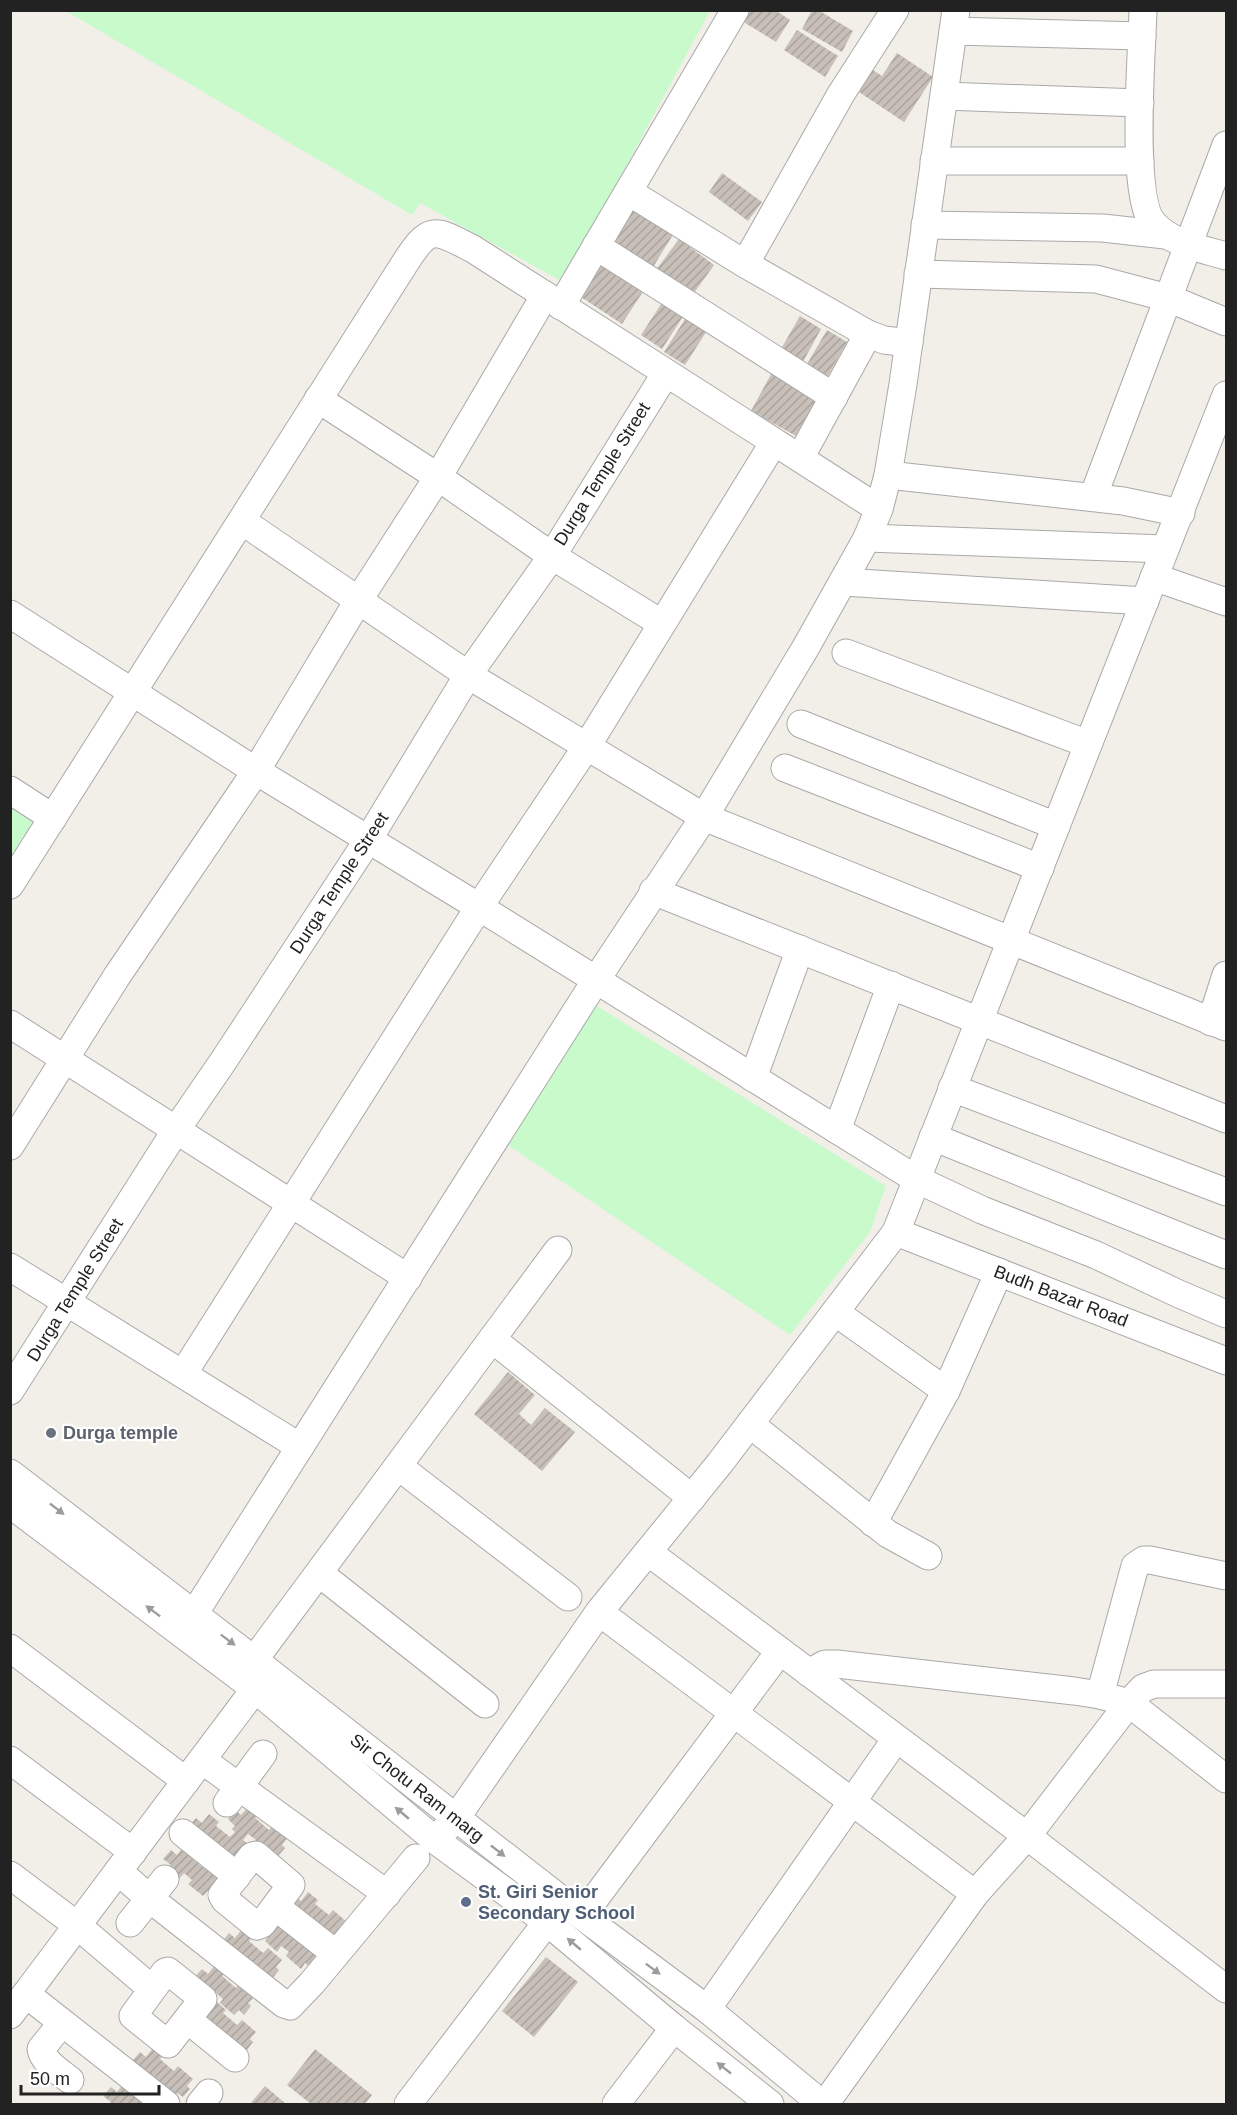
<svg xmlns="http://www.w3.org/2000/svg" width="1237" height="2115" font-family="Helvetica,sans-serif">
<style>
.park{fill:#c8facc}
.building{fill:url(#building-hatch)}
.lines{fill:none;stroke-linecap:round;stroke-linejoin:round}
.minor-casing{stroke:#a9a9a9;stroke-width:29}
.minor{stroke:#fff;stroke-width:27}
.oneway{fill:#9c9c9c}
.worship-dot{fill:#6b7280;stroke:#fff;stroke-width:2}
.service-dot{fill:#5c6f8a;stroke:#fff;stroke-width:2}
.labels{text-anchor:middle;stroke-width:4.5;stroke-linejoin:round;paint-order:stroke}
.street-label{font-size:18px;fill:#222;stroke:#fff}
.worship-label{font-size:18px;font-weight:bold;fill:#5b616d;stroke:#fff;text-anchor:start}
.service-label{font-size:18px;font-weight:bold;fill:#4e5e75;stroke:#fff;text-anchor:start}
</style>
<defs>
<pattern id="building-hatch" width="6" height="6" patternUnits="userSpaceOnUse" patternTransform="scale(1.5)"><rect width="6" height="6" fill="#c7bfb8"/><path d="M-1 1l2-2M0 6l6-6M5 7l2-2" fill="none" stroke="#aba49e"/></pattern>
</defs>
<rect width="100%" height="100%" fill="#f2efe9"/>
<!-- park -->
<g class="park">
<path d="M66,11H710L563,282L420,203L412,215Z"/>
<path d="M11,790L53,818L11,880Z"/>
<path d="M592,1003L886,1186L870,1232L790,1335L503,1142Z"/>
</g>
<!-- building -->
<g class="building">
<path d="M749,10H775L790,20L776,42L742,21Z"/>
<path d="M812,10H818L853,31L842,52L802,29Z"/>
<path d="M797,30L838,56L825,77L784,50Z"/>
<path d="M897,53L933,77L904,122L859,92L873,70L882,76Z"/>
<path d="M722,173L762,202L748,221L709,192Z"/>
<path d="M631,206L674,233L647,277L604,249Z"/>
<path d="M679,239L714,265L689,300L653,274Z"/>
<path d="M603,258L646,287L622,324L578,295Z"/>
<path d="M665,298L686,312L662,349L641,335Z"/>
<path d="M689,313L710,326L685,365L664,352Z"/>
<path d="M800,316L821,329L799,369L777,356Z"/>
<path d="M827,330L847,342L824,383L803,371Z"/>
<path d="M776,365L821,391L796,436L751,411Z"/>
<path d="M508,1372L535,1395L519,1414L531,1425L545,1408L575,1432L542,1471L474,1414Z"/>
<path d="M248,1807L258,1815L255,1818L269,1830L273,1825L288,1837L282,1845L285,1848L278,1856L253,1844L256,1840L248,1834L243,1840L249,1845L238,1863L188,1827L196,1818L202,1823L209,1814L219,1822L216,1826L230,1837L235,1832L232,1829L235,1826L228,1819L235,1810L241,1815Z"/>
<path d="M184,1846L193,1854L191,1858L205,1869L209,1864L223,1877L213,1896L208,1891L203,1896L188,1884L192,1880L184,1873L179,1879L167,1869L171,1865L163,1859L171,1850L177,1855Z"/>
<path d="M308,1892L318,1900L315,1904L329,1915L333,1910L348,1923L328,1942L288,1905L295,1896L301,1901Z"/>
<path d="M281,1919L321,1949L315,1957L318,1959L311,1968L305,1963L301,1969L286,1956L289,1952L281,1946L277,1952L265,1941L268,1937L261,1931Z"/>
<path d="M242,1929L252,1937L249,1941L263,1953L268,1948L282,1960L276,1967L279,1970L272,1979L222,1942L229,1933L235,1938Z"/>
<path d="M546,1957L578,1982L534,2037L502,2011Z"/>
<path d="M215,1965L225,1973L222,1976L236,1988L240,1983L255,1996L248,2003L251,2006L244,2015L239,2010L234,2015L220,2003L223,1999L215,1992L210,1998L194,1978L202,1969L208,1974Z"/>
<path d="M217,2002L226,2010L223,2013L237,2025L242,2020L256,2032L250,2039L253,2042L246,2051L200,2024Z"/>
<path d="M153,2048L163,2056L160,2059L174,2071L178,2066L193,2079L187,2086L190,2089L183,2097L177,2093L172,2098L158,2085L161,2082L153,2075L149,2081L132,2061L140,2052L146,2057Z"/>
<path d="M315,2049L372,2095L365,2104H311L287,2085Z"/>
<path d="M124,2083L134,2091L131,2094L143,2104H109L111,2102L103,2096L111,2087L117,2092Z"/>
<path d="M265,2086L286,2104H250Z"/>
</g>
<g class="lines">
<defs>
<g id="minor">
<path d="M1143,10C1142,51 1130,197 1153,223C1170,243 1202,249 1226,256"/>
<path d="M953,31L1142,36"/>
<path d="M944,96L1140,103"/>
<path d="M934,161H1140"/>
<path d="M629,192L745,264L841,94L895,10"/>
<path d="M925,225L1103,228L1165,235"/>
<path d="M596,246L834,397"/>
<path d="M745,264L868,334L884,340L909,343"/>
<path d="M918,274L1096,279L1168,298L1226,322"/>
<path d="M561,306L735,10"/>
<path d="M318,399L438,477L552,556L661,623"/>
<path d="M800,458L868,334"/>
<path d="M888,475L1123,501L1181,513"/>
<path d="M1093,497L1226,145"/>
<path d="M242,521L468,675L704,817L1226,1027"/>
<path d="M867,538L1165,549"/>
<path d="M1154,577L1226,602"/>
<path d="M843,582L1145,601"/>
<path d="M10,614L256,771L479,907L916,1179L982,1210L1096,1255L1179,1294L1226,1314"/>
<path d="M846,653L1088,744"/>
<path d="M801,724L1056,826"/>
<path d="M785,768L1040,868"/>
<path d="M10,790L53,818"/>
<path d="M10,885L405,263C430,224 434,229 473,249L879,509"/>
<path d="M653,891L1226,1119"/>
<path d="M1211,1022L1226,975"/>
<path d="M10,1024L408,1278"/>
<path d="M753,1078L800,949"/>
<path d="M952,1088L1226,1192"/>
<path d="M837,1130L891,985"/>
<path d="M933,1137L1226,1255"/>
<path d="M10,1146L117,976L256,771L358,601L438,477L545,295"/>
<path d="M896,1232L1226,1361"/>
<path d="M10,1267L300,1447"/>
<path d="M835,1312L946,1391"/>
<path d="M492,1339L692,1498"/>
<path d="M183,1374L479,907L587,746L774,442"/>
<path d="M10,1391L176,1130L224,1060L368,840L468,675L552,556L666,373"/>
<path d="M750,1424L888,1534L928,1556"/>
<path d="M398,1466L568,1597"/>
<path d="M10,1473L254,1660L582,1916L707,2009L822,2104"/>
<path d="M10,1504L255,1689L435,1840L547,1922L674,2028L770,2104"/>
<path d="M873,1523L946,1391L999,1272"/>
<path d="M648,1552L1027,1836L1226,1989"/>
<path d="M319,1573L485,1704"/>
<path d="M599,1612L975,1894"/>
<path d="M194,1614L596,980L704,817L806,647L867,538L879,509L888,475L903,384L956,10"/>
<path d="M10,1648L186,1781"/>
<path d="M254,1660L558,1250"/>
<path d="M809,1673L825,1664H837L1074,1691L1100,1695L1129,1703L1143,1688L1154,1684H1226"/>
<path d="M1100,1695L1135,1566L1144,1560H1150L1226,1576"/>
<path d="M10,1760L133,1852"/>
<path d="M202,1760L387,1894"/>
<path d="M227,1803L263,1754"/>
<path d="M183,1833L237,1876"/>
<path d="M435,1840L456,1818L599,1612L720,1463L896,1232L1226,395"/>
<path d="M256,1855L291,1885L262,1924L257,1926L225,1900L222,1895L252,1856Z"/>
<path d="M118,1871L149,1898L284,2004L290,2006L312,1983L416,1858"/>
<path d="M10,1875L78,1926L152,1989"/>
<path d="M276,1907L336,1954"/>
<path d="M582,1916L780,1651"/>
<path d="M130,1923L165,1879"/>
<path d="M168,1971L203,1999L168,2044L133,2016L165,1972Z"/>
<path d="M26,1994L166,2104"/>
<path d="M707,2009L896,1739"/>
<path d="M10,2015L255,1689"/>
<path d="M188,2020L235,2058"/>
<path d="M62,2023L41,2049C43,2062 60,2072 70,2080"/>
<path d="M200,2104L209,2093"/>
<path d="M408,2104L547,1922"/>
<path d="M616,2104L674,2028"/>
<path d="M825,2104L975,1894L1027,1836L1129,1703L1226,1779"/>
</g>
</defs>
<!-- minor casing -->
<use href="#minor" class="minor-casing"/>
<!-- minor -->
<use href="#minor" class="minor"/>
</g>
<!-- one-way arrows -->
<defs><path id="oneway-solid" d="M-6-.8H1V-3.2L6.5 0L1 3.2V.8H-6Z" transform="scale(1.5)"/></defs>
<g class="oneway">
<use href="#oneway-solid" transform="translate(57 1509) rotate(38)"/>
<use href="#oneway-solid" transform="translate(153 1611) rotate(-143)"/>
<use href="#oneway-solid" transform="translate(228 1640) rotate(37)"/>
<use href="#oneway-solid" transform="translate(402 1813) rotate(-140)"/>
<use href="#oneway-solid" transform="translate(498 1851) rotate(38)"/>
<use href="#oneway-solid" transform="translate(574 1944) rotate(-140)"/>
<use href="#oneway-solid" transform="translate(653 1969) rotate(37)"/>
<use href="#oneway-solid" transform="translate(724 2068) rotate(-142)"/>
</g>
<!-- markers -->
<circle class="worship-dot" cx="51" cy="1433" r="6"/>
<circle class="service-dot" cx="466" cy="1902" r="6"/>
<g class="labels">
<!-- street labels -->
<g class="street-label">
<text transform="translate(602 474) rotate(-58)" y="6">Durga Temple Street</text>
<text transform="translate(339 883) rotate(-57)" y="6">Durga Temple Street</text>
<text transform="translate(75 1290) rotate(-58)" y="6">Durga Temple Street</text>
<text transform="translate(1061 1296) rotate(21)" y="6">Budh Bazar Road</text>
<text transform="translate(417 1788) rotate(38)" y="6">Sir Chotu Ram marg</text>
</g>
<!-- worship labels -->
<g class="worship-label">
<text x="63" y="1439">Durga temple</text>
</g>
<!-- service labels -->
<g class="service-label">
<text x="478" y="1898">St. Giri Senior<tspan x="478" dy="21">Secondary School</tspan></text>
</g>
</g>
<!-- border -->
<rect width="1237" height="2115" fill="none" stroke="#222222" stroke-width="24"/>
<!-- scale -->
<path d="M21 2085v9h138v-9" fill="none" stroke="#222222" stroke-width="3"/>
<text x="30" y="2085" font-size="18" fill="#222222" stroke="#ffffff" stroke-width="4.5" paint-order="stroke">50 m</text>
</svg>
